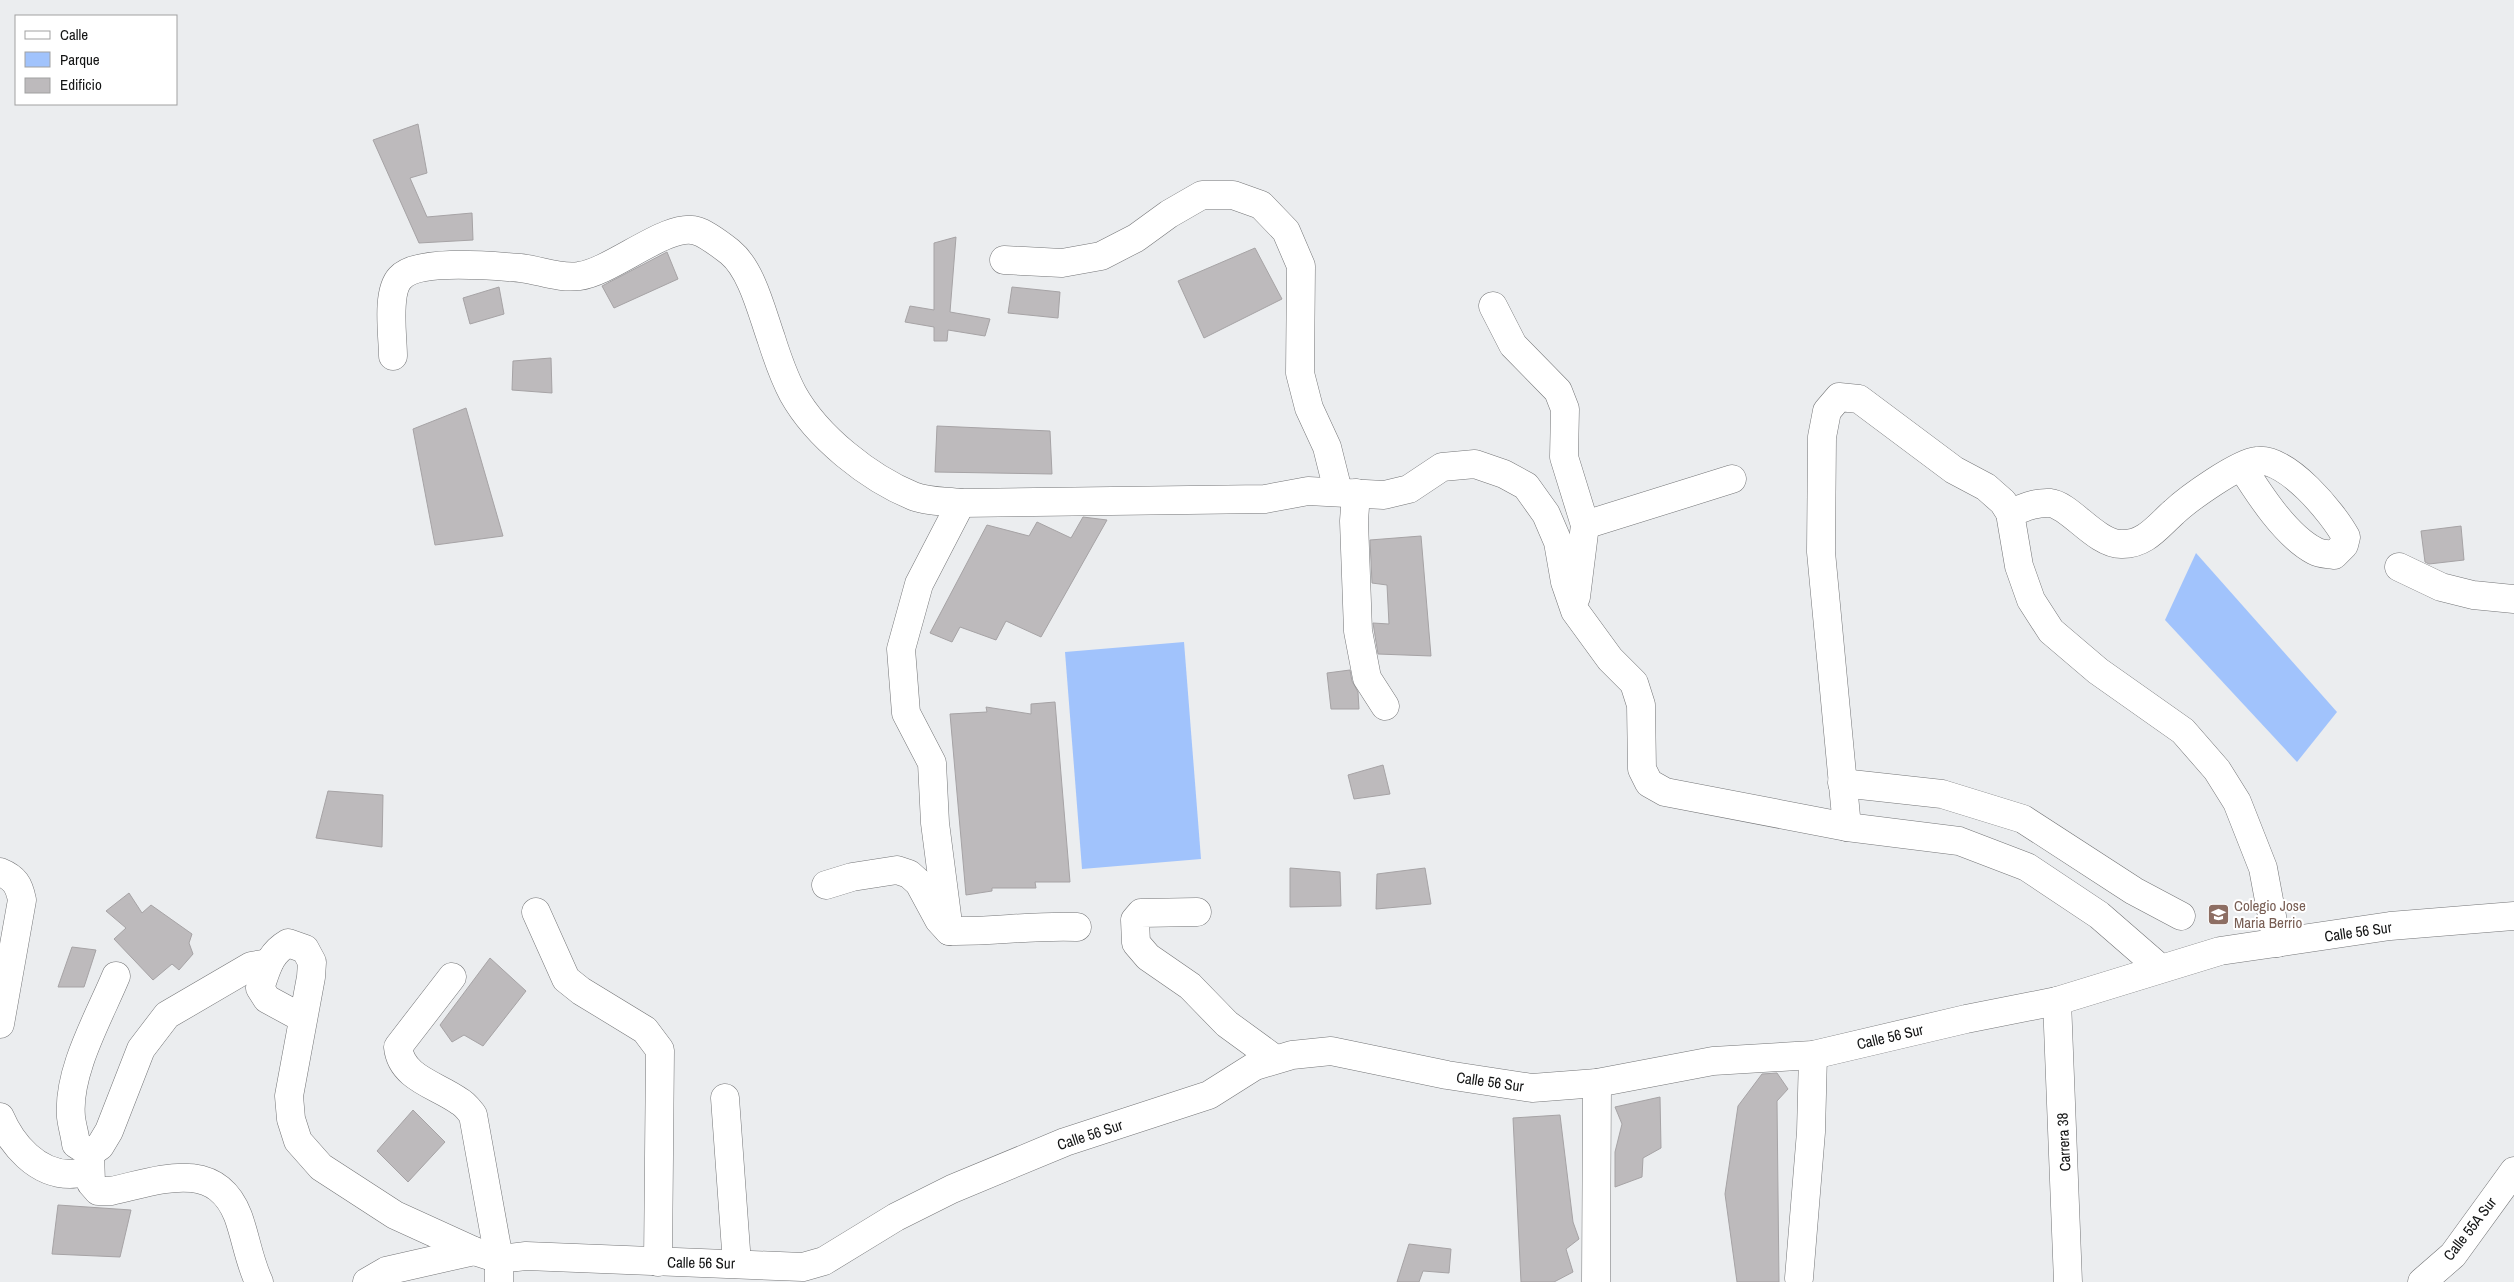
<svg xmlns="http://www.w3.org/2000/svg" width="2514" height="1282" font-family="'Archivo Narrow',sans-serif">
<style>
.green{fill:#a1c3fc}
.building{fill:#bdbabc;stroke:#a6a3a5}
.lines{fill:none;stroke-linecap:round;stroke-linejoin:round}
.minor-casing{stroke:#747577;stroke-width:29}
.minor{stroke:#fff;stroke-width:28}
.labels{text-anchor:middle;stroke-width:4;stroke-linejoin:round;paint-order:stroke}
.education-label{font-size:15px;fill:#785e54;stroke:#fff;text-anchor:start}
.street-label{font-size:15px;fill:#131414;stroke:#fff}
</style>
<rect width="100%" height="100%" fill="#ebedef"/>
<!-- green -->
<g class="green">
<path d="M2196,553L2337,712L2297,762L2165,620Z"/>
<path d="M1184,642L1201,859L1082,869L1065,652Z"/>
</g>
<!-- building -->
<g class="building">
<path d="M418,124L427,173L410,178L427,217L472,213L473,240L419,243L373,140Z"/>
<path d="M956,237L950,312L990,319L985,336L948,330L947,341H934V327L905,322L910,306L934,310V243Z"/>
<path d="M1255,248L1282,299L1204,338L1178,281Z"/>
<path d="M667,252L678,279L614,308L602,286Z"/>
<path d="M499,287L504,314L470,324L463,298Z"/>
<path d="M1012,287L1060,292L1058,318L1008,313Z"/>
<path d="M551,358L552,393L512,390L513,361Z"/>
<path d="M466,408L503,536L435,545L413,429Z"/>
<path d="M937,426L1050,431L1052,474L935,472Z"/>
<path d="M1083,517L1107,520L1041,637L1006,621L996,640L960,627L952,642L930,633L987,525L1029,536L1037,522L1071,538Z"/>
<path d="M2461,526L2464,560L2429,564L2425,562L2421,531Z"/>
<path d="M1421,536L1431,656L1378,654L1373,623L1389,624L1387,585L1372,583L1370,540Z"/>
<path d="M1350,670L1352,681L1358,692L1359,709H1331L1327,673Z"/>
<path d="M1055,702L1070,882H1035L1036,888H992V891L966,895L950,714L987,712L986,707L1031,714V704Z"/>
<path d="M1383,765L1390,794L1354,799L1348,775Z"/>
<path d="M328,791L383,795L382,847L316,838Z"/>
<path d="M1290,868L1340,872L1341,906L1290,907Z"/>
<path d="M1425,868L1431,904L1376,909L1377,874Z"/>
<path d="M129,893L142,913L151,905L192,934L189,943L193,954L179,970L172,964L153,980L114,939L126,928L106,911Z"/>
<path d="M72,947L96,950L84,987H58Z"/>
<path d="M490,958L526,991L483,1046L464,1035L452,1042L440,1025Z"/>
<path d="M1777,1073L1788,1089L1777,1101L1779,1282H1737L1725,1194L1738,1106L1762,1074Z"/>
<path d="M1660,1097L1661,1148L1643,1158L1642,1177L1615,1187V1152L1622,1124L1615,1107Z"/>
<path d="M413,1110L445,1142L408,1182L377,1151Z"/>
<path d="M1560,1115L1573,1222L1579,1239L1566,1249L1573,1272L1554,1282H1521L1513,1118Z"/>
<path d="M58,1205L131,1210L120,1257L52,1254Z"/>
<path d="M1409,1244L1451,1249L1449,1273L1423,1271L1419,1282H1397Z"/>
</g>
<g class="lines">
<defs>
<g id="minor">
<path d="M1004,260L1062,263L1101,256L1136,238L1169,214L1202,195H1233L1261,205L1286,231L1301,266L1300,373L1309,408L1327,447L1338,491"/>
<path d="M1493,306L1513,345L1558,391L1565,409L1564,457L1585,525L1576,597"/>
<path d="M393,356C393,337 386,293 400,278C418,258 493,266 520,268C540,270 559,279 579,276C612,272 669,221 697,231C707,234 721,245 730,252C752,270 762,313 771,338C777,357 784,377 793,394C817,437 869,478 913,496C927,502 946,501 961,503L1265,499L1308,491L1384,495L1409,489L1442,467L1475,464L1504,474L1526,486L1546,514L1558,542L1565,582L1575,611L1610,659L1634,683L1641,705L1642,769L1649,783L1665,792L1847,827L1959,841L2027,867L2099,915L2160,968"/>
<path d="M1356,493L1354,521L1358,631L1367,678L1385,706"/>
<path d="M2010,513C2023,508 2035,502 2050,503C2070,505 2096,544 2121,544C2145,545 2158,526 2174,512C2189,498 2238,463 2257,461C2287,457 2333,513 2346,537L2344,545L2334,555C2328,554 2320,554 2315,551C2286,536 2259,494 2242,467"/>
<path d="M1585,525L1732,479"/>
<path d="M2399,567L2441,587L2473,595L2514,599"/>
<path d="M1842,783L1942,794L2023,819L2134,891L2181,916"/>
<path d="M1847,827L1821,552L1822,437L1827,411L1839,397L1859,399L1954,470L1986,487L2003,502L2010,513L2019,566L2031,600L2051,631L2098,671L2183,731L2217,770L2237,802L2263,868L2277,943"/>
<path d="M0,872C15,878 19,885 22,900L0,1024"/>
<path d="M826,885L852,877L897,870L909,874L919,883L939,920L949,931C992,932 1034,925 1077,927"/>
<path d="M536,912L566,979L581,991L645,1030L660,1050L658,1262"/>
<path d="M1197,912L1141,913L1135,920L1136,943L1148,957L1190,986L1227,1024L1275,1059"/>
<path d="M949,931L935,823L932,763L906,713L901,649L919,584L961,503"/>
<path d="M452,977L398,1047C401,1078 437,1085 459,1101C465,1104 469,1110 473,1115L499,1259V1282"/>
<path d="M2057,1001L2068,1282"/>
<path d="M302,1018L267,999L260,988C267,969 269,954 288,943L305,949L312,962L311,977L289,1096L291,1119L298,1141L321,1167L395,1215L474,1251L499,1259L526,1256L803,1267L824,1261L896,1217L952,1189L1065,1142L1209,1095L1255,1066L1292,1055L1331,1051L1447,1075L1532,1088L1597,1083L1713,1061L1813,1055L1966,1019L2057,1001L2220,951L2390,926L2514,916"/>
<path d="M725,1098L737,1264"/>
<path d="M0,1117C12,1145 37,1174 70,1174C77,1174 84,1172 90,1171"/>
<path d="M90,1153L100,1146L109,1131L141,1049L167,1015L251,966L269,963"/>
<path d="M90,1153L91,1183L98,1191H111C158,1181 215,1157 238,1216C246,1238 249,1261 259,1282"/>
<path d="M90,1153L76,1144C75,1135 72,1126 71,1117C67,1072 99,1017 116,976"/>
<path d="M1799,1278L1811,1132L1813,1055"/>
<path d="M367,1282L386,1271L474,1251"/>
<path d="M1596,1282L1597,1083"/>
<path d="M2422,1282L2453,1255L2514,1171"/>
</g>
</defs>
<!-- minor casing -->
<use href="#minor" class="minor-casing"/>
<!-- minor -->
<use href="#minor" class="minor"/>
</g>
<!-- icons -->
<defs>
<symbol id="school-square" viewBox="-11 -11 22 22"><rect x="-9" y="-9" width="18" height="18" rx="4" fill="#8d6e63" stroke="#fff"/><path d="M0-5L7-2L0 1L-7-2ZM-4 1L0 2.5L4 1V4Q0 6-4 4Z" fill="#fff"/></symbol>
</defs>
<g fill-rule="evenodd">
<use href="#school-square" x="2206" y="902" width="25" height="25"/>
</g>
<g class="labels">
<!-- education labels -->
<g class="education-label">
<text x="2234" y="911">Colegio Jose<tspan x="2234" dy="17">Maria Berrio</tspan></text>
</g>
<!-- street labels -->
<g class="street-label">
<text transform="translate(2358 932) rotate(-8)" y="5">Calle 56 Sur</text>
<text transform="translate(1890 1037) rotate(-13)" y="5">Calle 56 Sur</text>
<text transform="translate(1490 1082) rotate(8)" y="5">Calle 56 Sur</text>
<text transform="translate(1090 1135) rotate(-18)" y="5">Calle 56 Sur</text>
<text transform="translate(2064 1142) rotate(-93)" y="5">Carrera 38</text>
<text transform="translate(2470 1229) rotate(-52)" y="5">Calle 55A Sur</text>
<text transform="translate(701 1263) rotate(1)" y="5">Calle 56 Sur</text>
</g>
</g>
<!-- legend -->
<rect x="15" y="15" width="162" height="90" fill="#ffffff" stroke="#a1a1a1"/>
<rect x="25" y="31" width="25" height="8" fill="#ffffff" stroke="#a1a1a1"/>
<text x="60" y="40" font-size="15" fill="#131414">Calle</text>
<rect x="25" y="52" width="25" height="15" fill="#a1c3fc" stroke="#a1a1a1"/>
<text x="60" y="65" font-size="15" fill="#131414">Parque</text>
<rect x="25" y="78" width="25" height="15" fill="#bdbabc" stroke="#a1a1a1"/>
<text x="60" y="90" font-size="15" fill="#131414">Edificio</text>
</svg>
